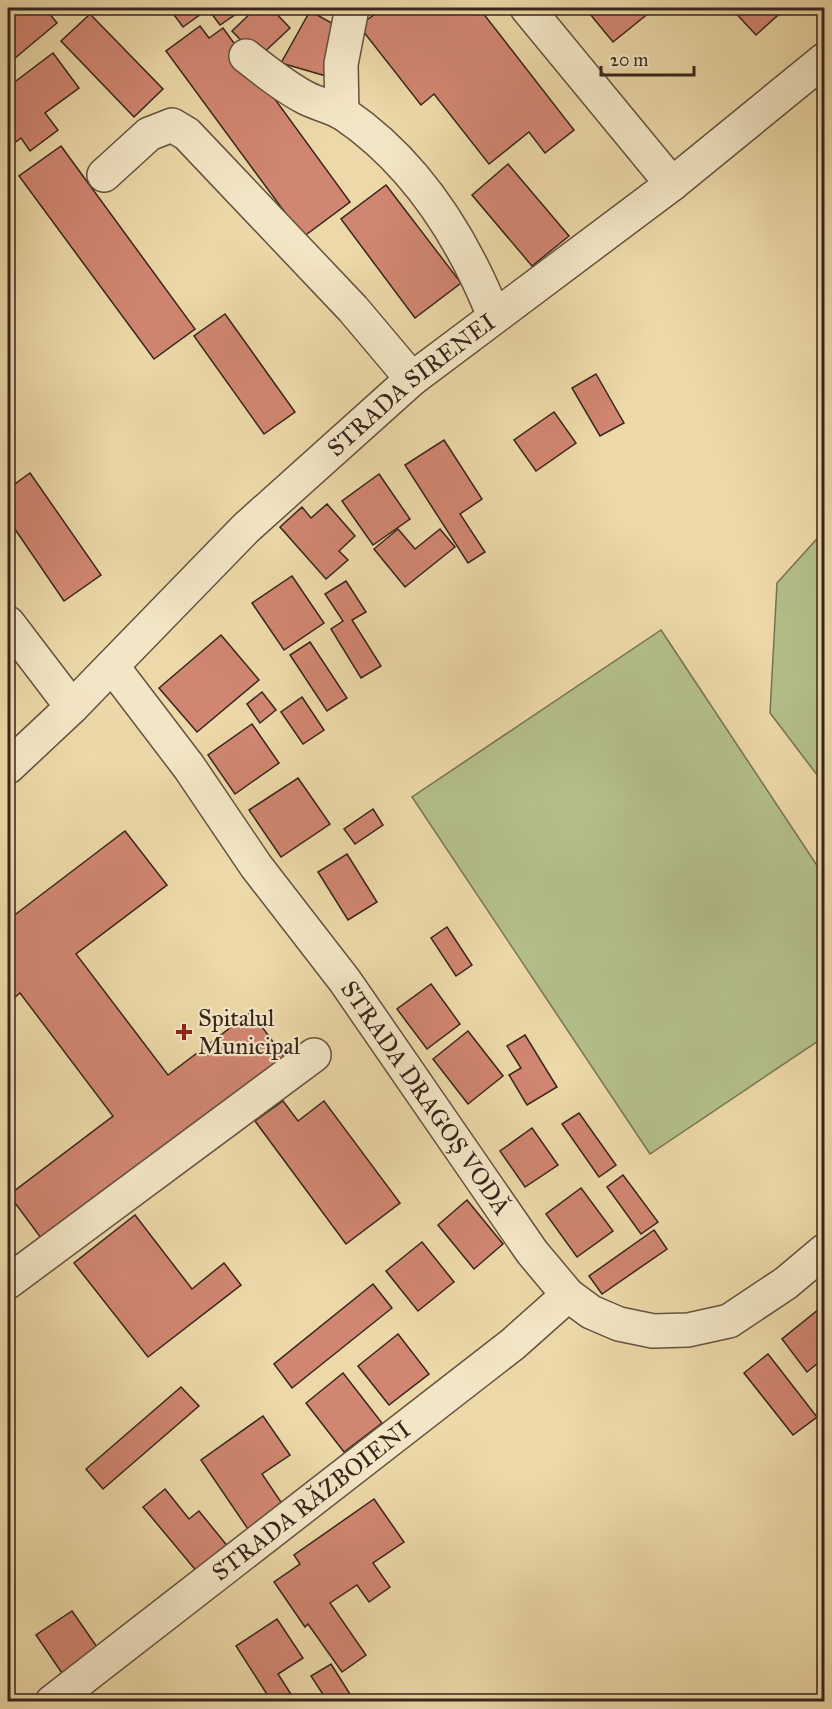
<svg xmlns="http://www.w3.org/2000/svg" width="832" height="1709" font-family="'IM FELL Great Primer',serif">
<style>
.green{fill:#b4bf8a;stroke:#767253;stroke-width:1.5}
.building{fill:#d18671;stroke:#37251c;stroke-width:1.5}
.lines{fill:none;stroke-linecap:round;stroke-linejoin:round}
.minor-casing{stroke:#64523f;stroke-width:36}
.minor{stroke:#f3e6c6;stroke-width:33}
.poi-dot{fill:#8f2418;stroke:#f3e6c6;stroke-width:2}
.labels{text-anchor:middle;stroke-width:4.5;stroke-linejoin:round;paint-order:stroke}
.street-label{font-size:24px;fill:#37251c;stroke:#f3e6c6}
.poi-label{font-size:24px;fill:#37251c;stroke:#f3e6c6;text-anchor:start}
</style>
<rect width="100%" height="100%" fill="#ecd8a8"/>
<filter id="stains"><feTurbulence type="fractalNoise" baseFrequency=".00333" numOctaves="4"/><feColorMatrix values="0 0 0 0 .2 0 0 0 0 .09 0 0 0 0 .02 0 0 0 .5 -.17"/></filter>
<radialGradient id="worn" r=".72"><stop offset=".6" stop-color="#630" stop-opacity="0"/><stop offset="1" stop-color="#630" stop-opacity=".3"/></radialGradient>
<!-- green -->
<g class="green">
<path d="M824,531V784L770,713L777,583Z"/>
<path d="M661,630L824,876V1037L650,1154L412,797Z"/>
</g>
<!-- building -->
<g class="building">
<path d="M8,8H45L57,23L8,64Z"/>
<path d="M169,8H245L220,25L208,9L183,27Z"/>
<path d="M256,8H271L290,28L258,58L232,31Z"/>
<path d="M383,8H479L574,130L545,153L529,132L489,164L434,94L421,105L359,26Z"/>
<path d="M585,8H655L613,42Z"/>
<path d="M731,8H786L756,35Z"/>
<path d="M310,11L339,27L326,76L281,63Z"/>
<path d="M90,14L163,89L134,117L61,41Z"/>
<path d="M200,26L209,38L223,28L350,202L303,237L166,51Z"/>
<path d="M53,53L79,88L45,113L58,130L30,151L21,138L8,148V106L10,104L8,87Z"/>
<path d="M61,146L195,329L154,359L19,176Z"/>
<path d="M508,164L569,236L532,266L472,195Z"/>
<path d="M386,185L461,283L415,318L341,219Z"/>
<path d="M225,314L295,412L264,434L194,336Z"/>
<path d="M596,374L624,423L600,436L572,388Z"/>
<path d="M554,412L576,443L536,471L514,440Z"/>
<path d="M444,440L482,499L460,514L485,552L468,563L405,465Z"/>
<path d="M30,473L101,575L64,601L8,519V489Z"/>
<path d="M379,474L410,519L373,545L342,501Z"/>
<path d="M327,504L355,536L339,551L348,560L326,579L280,527L302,507L311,518Z"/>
<path d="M398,529L415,549L440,529L455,547L405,587L374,549Z"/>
<path d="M292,576L324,623L284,650L252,603Z"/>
<path d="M346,581L366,612L352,620L381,666L361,678L331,629L343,621L325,594Z"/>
<path d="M221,635L259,680L197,732L159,688Z"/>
<path d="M310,642L347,698L327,711L290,655Z"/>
<path d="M262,692L276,710L260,723L247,704Z"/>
<path d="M302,697L324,730L303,744L281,712Z"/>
<path d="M252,724L279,763L235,794L208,755Z"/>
<path d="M298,778L330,824L281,857L249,810Z"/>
<path d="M373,809L383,825L355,844L344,829Z"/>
<path d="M125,831L167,885L76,954L168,1075L251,1012L285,1058L44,1242L9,1195L113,1116L20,993L8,1003V920Z"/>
<path d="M347,854L377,902L348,920L318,872Z"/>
<path d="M447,927L472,965L456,976L431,938Z"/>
<path d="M431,984L460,1024L427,1049L397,1009Z"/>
<path d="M468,1031L503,1076L468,1104L433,1059Z"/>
<path d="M525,1035L557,1087L527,1105L509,1075L521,1068L507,1046Z"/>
<path d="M283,1101L298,1121L324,1101L400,1203L346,1244L255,1121Z"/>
<path d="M579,1113L616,1165L599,1177L562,1124Z"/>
<path d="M532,1128L558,1165L525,1187L500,1151Z"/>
<path d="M623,1175L658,1222L641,1234L607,1187Z"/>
<path d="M581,1188L613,1231L577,1257L546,1214Z"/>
<path d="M467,1200L503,1244L474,1269L438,1225Z"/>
<path d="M135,1215L192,1289L224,1263L241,1285L148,1357L74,1263Z"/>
<path d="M654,1230L667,1249L602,1294L589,1276Z"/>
<path d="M422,1242L454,1282L418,1311L386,1271Z"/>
<path d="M373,1284L392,1308L292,1388L274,1364Z"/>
<path d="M824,1305V1358L807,1372L782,1339Z"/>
<path d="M398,1334L429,1374L389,1405L358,1366Z"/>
<path d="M768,1354L817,1417L793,1435L744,1373Z"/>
<path d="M343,1373L382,1423L344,1452L306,1403Z"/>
<path d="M181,1387L199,1406L103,1489L86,1469Z"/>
<path d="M263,1416L290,1455L262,1474L285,1508L250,1532L201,1460Z"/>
<path d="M165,1489L189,1519L199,1511L229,1548L198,1573L143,1507Z"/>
<path d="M374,1499L404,1542L373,1563L390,1587L369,1602L357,1585L330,1603L366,1655L342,1672L308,1624L305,1627L274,1582L300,1564L294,1555Z"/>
<path d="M72,1611L104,1657L68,1682L36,1635Z"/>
<path d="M277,1619L303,1658L278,1674L296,1702H272L236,1646Z"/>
<path d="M331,1664L355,1702H328L311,1676Z"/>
</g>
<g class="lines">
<defs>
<g id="minor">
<path d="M527,8L672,184"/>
<path d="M246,56C265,71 285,87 306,98C318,104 332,107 344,114C416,163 462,236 494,316"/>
<path d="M342,113L341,64L352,8"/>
<path d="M104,175L149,134L172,125L187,134L353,309L412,379"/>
<path d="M8,623L72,707"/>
<path id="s1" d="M112,666L189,767L256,866L345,981L532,1252L568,1295L591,1312L619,1324L653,1331L688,1330L729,1321L786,1283L824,1251"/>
<path id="s2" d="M8,767L72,707L246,528L412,379L672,184L824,60"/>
<path d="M8,1282L314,1055"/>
<path id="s3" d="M52,1702L513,1344L568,1295"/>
</g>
</defs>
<!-- minor casing -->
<use href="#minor" class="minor-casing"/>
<!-- minor -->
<use href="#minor" class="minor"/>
</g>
<!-- markers -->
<path class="poi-dot" d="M181 1023h6v6h6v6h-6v6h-6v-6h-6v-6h6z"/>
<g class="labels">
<!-- street labels -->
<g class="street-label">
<text dy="8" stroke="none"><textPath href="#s2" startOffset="556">STRADA SIRENEI</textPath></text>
<text dy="8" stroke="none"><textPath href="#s1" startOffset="534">STRADA DRAGOȘ VODĂ</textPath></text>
<text dy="8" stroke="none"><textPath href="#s3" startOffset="328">STRADA RĂZBOIENI</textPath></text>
</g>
<!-- poi labels -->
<g class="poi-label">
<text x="198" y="1026">Spitalul<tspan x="198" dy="28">Municipal</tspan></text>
</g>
</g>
<!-- margin -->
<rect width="832" height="1709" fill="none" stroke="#ecd8a8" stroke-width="30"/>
<rect x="9" y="9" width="814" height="1691" fill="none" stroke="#37251c" stroke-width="3"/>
<rect x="15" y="15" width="802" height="1679" fill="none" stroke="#37251c" stroke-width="1.5"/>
<!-- scale -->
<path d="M601 66v9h93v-9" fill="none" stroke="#37251c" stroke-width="3"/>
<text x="610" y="66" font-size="18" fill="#37251c" stroke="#f3e6c6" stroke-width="4.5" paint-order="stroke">20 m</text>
<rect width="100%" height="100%" filter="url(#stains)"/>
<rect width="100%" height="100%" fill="url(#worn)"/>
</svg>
